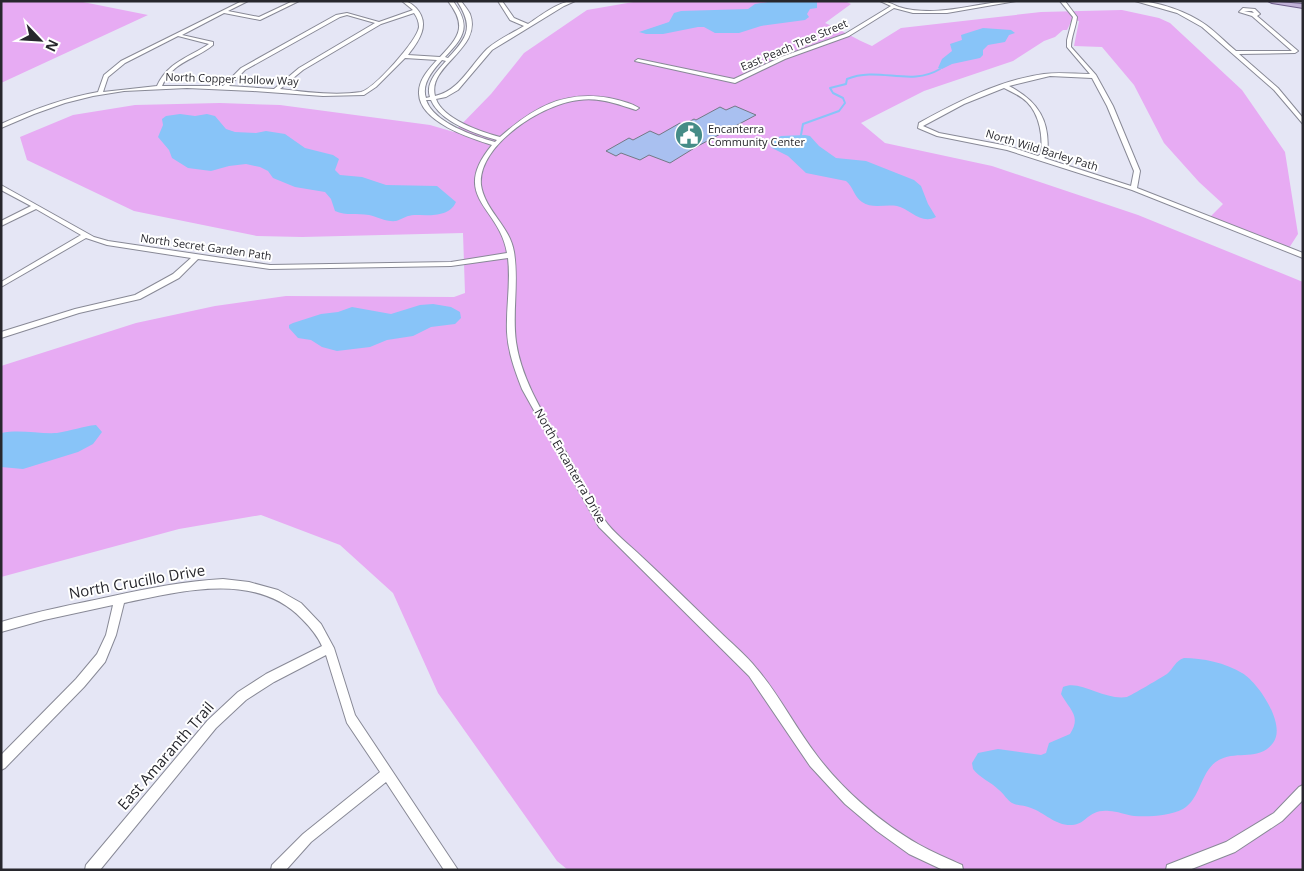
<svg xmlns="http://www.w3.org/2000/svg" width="1304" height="871" font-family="'Open Sans',sans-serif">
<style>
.green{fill:#e7abf3}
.water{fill:#88c4f8}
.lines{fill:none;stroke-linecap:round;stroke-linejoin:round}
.stream{stroke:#88c4f8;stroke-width:2}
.building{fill:#a9c0f0;stroke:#737985}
.minor-casing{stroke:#888996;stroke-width:2}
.primary-casing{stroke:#6f5f8b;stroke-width:2}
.minor{fill:#fff;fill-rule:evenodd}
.primary{fill:#c0b1d7;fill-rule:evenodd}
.labels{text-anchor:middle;stroke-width:4;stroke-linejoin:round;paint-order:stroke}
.far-street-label{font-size:11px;fill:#27272d;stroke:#fff}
.far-poi-label{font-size:11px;fill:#27272d;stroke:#fff;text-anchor:start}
.street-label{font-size:12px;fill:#27272d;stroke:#fff}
.near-street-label{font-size:15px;fill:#27272d;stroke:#fff}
</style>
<rect width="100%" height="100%" fill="#e5e6f5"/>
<!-- green -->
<g class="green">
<path d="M1,1H78L148,15L1,83Z"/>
<path d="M639,1H845L851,4L825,23C842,30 855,39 872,46L901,28L1041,12L1122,10L1159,18L1170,23L1242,90L1285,152L1298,234L1289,248L1210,217L1223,204L1199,182L1164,143L1134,85L1102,47L1074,46L1079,21L1072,20L1067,30H1063L1055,37L1044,41L1013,61L924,91L861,123L885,143L992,166L1138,215L1303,282V870H568L557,861L438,693L393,593L340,545L261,515L179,529L1,577V366L136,323L215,306L286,296L454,297L465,293L463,233L302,237L257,236L134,211L27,160L20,137L73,115L135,105L220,103L280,105L430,125L454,132L491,94L524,53L587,10Z"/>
</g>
<!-- water -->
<g class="water">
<path d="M774,1H817V8L810,9L807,14L809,17L805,20L761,26L739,33H715L704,27H698L663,34H646L639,32L669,22L674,13L681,11L748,9L755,4Z"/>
<path d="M983,28L1011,30L1015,33L1009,35L1005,42L988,45L983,50V55L980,58L952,64L942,69L938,68L942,59L952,51L950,44L962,40L961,35Z"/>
<path d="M180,114L195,116L207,114L215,116L226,129L235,132L256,133L266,131L285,134L305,148L333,155L339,159L335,170L340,175L362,177L386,185L437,186L456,202C449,218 428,215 414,215C408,215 402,219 396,221C386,222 378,217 369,215C357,213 346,216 335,211L331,199L325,192L295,187L273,178L268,171L260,167L246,164L229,166L211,171L188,168L172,158L169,150L158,137L163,125L162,119L166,116Z"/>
<path d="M805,135L810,136L819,146L836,158L866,161L914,180L921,186L928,204L936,217C921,225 910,209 897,206C885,204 872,209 862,202C854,197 853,186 846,181L806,173L788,156L772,148L770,145L772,140L781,136Z"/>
<path d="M433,304L451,307L460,312L461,318L455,324L431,327L413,336L387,340L370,347L337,351L322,347L311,340L298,338L289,328V325L293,323L321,314L338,312L352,307L391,314L420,305Z"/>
<path d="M96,425L102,432L93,444L78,452L23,469L1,467V433C20,429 38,434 57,433C71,431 83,426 96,425Z"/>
<path d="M1184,658C1202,658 1226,663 1242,673C1258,682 1287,725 1273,743C1260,761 1238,751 1221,759C1200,768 1202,798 1183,809C1169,816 1149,817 1134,816C1126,815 1117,811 1109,811C1088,809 1086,825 1072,825C1056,826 1045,813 1031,808C1025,805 1018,806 1012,803C1007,800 1004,794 999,790C991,782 980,778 973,769L972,763L978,753L998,749L1041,755L1046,753L1049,743L1070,734C1082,716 1069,709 1061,694L1063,687C1080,679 1105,701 1127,697C1130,696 1164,676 1167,674C1174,668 1175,661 1184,658Z"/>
</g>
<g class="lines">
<!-- stream -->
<path class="stream" d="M801,135L803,124L839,111L845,103L843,98L833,93L830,88L846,84L847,79C879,66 910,87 940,69"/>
</g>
<!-- building -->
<path class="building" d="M735,106L756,115L696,147L670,163L649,155L640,160L621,153L616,156L606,151L629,138L633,140L650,131L659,135L680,123L683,125L694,119L696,120L720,107L726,110Z"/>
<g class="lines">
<defs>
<g id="minor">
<path d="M242,1H248L228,11L259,17L293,1H299L260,20L224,13L182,35L213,42V45C195,60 173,61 162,86H223L241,68L336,15L347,13L379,22L413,10L402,1C408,1 412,4 416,8C431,24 419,41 408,55L440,57C460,36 467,26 448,1H453C471,26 465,36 445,57L448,58C468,37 474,27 457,1H461C464,5 468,10 470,14C483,49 427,65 435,96C459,91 470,66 487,49C497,40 512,33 524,26L510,20L498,1H502L514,18L528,24C542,15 558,1 575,1L564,6L492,50L458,90L446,97L436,99C443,119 481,132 500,137C533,108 564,90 609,98C619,100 631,103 639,108L636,110C617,104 599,97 579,100C544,103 477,145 481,185C485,211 510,226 514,252C519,282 512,312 516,342C522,383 547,419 567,454C579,475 590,498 604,519C613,533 630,545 642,557C668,581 693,606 719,631C731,643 746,655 757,669C780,696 796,729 818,757C844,791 881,823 918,844C932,852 947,858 962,865L963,870H943L909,854L877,831L845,804L810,766L749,676L599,527L522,389C515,371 508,352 507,332C506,307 511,283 508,258L451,266L270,269L198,259L179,278L140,299L79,313L1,338V332L75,309L135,295L173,274L191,258L107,245L86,238L1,287V282L81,235L36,209L1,226V221L31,206L1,190V185L94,237L108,241L270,265L451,262L507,253C500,207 449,197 492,145C470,138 420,122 419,94C418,80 429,69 437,60L405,58L376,87L364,95L323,96L253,91L187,88L124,91L93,96L65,103L34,114L1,128V124C32,110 64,98 98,92L104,75L121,61ZM414,13C417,17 419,22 419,27C417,41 374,89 361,92C335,96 306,92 280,89L303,70L381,24ZM347,15L375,23L299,68L274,89L229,86L245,70L340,17ZM178,36L209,44C188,58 168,62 157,86L103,92L108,77L125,63ZM442,60L446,61C438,70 425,83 430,97L426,98C421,84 433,70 442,60ZM426,100H431C440,122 476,134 497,140L495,142C474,136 434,123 426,100Z"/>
<path d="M880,1C887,1 892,4 899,7C908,10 920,11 930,11C959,11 987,1 1016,1L947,13H913L894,8L849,36L785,59L735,83L635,61L638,59L734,79L781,57L845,34L891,6Z"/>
<path d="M1060,1H1065L1077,17C1076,27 1071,37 1071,47L1096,75L1113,106L1140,171L1137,188L1303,253V258L1132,190L1007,150L937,136L918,128L919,123C957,102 1000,80 1044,74C1059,72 1075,74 1090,74L1067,47V40L1073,17ZM1050,76L1092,78L1107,106L1134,171L1131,186L1044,158L1047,155C1051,121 1038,101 1009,86ZM1004,88C1012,92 1021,96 1027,102C1040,115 1043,137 1041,154L1038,156L1008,146L939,133L923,126L964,104Z"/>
<path d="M1135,1C1158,1 1188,12 1206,25C1217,33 1226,43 1236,51H1292L1252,16L1239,12L1243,8L1255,9L1260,14L1257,16L1298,51L1295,53L1239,54L1278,88L1303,118V124L1274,90L1202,27L1177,13ZM1244,11H1252L1254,13Z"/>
<path d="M223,579L249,582L278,590L301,603L321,624L334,648L355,715L458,870H444L386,782L311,842L286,870H271L272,865L303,834L380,772L347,723L326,655L274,682L246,700L216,728L100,870H85L86,865L208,720L238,692L266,674L322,646C317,635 310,627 302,619C256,571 181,591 124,603L116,635L105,662L84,687L5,768L1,770V755L76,679L97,654L106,635L113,605L44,620L1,632V622C38,611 76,604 113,596C150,588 185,581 223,579Z"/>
<path d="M1303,785V800L1282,821L1235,852L1189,870H1166L1167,865L1226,842L1274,813L1299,787Z"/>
</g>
<path id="primary" d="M1268,1L1303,4V8L1272,3Z"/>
</defs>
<!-- minor casing -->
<use href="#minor" class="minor-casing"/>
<!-- primary casing -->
<use href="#primary" class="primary-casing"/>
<!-- minor -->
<use href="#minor" class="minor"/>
<!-- primary -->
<use href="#primary" class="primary"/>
</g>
<!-- icons -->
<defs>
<symbol id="civic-disc" viewBox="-11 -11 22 22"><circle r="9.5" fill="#458c87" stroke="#fff"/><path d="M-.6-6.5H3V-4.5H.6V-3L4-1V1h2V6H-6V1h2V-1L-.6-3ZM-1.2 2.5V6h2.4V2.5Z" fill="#fff"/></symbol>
</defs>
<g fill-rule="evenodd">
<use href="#civic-disc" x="673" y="119" width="32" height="32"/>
</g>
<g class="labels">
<!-- far-street labels -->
<g class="far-street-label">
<text transform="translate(794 45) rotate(-23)" y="4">East Peach Tree Street</text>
<text transform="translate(232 79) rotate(2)" y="4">North Copper Hollow Way</text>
<text transform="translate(1042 150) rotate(17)" y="4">North Wild Barley Path</text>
<text transform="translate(206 247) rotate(8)" y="4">North Secret Garden Path</text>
</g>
<!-- far-poi labels -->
<g class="far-poi-label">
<text x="708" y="133">Encanterra<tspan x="708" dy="13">Community Center</tspan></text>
</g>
<!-- street labels -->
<g class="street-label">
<text transform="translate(570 466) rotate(60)" y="4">North Encanterra Drive</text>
</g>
<!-- near-street labels -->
<g class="near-street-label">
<text transform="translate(137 582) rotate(-10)" y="5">North Crucillo Drive</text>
<text transform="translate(166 756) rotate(-49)" y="5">East Amaranth Trail</text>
</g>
</g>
<!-- border -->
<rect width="1304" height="871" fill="none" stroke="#27272d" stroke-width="5"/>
<!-- north arrow -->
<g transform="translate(40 40) rotate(115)" stroke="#ffffff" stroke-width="4" paint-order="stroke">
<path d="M0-4L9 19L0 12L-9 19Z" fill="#27272d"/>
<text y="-8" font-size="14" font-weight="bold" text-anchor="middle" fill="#27272d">N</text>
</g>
</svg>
